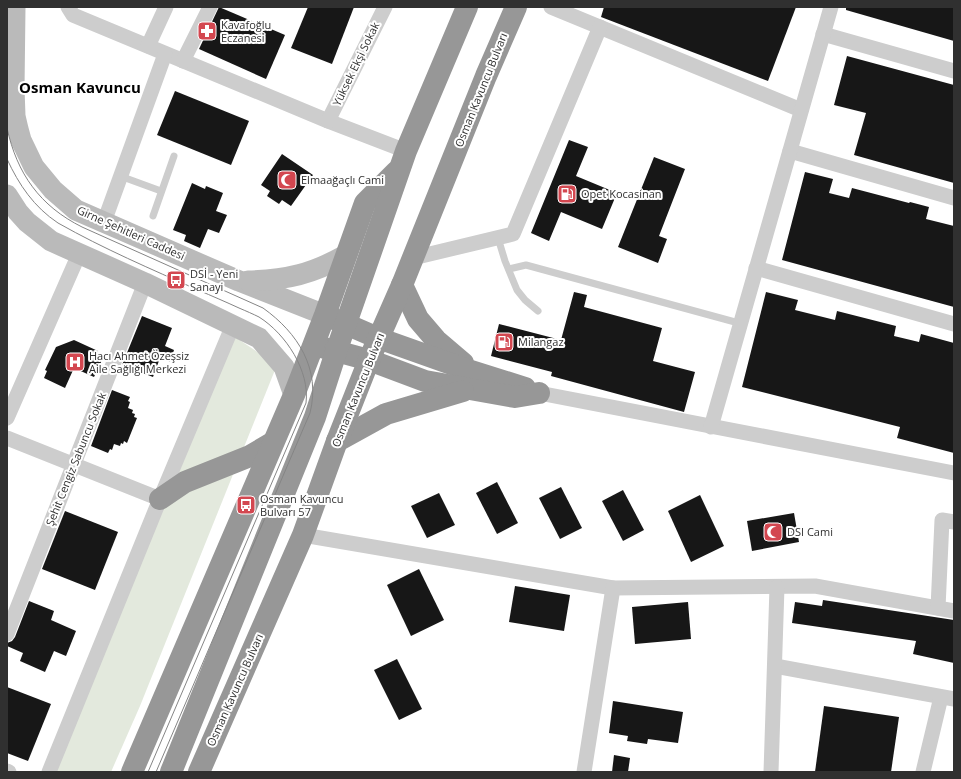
<svg xmlns="http://www.w3.org/2000/svg" width="961" height="779" font-family="'Open Sans',sans-serif">
<style>
.green{fill:#e3e9dd}
.building{fill:#171717}
.lines{fill:none;stroke-linecap:round;stroke-linejoin:round}
.lane{stroke:#cdcdcd;stroke-width:7}
.street{stroke:#cdcdcd;stroke-width:15}
.secondary{stroke:#bababa;stroke-width:21}
.highway{stroke:#979797;stroke-width:22}
.tram{stroke:#858585;stroke-width:1}
.labels{text-anchor:middle;stroke-width:4;stroke-linejoin:round;paint-order:stroke}
.poi-label{font-size:11px;fill:#303030;stroke:#fff;text-anchor:start}
.street-label{font-size:11px;fill:#303030;stroke:#fff}
.district-label{font-size:15px;font-weight:bold;fill:#000;stroke:#fff}
</style>
<rect width="100%" height="100%" fill="#fff"/>
<!-- green -->
<path class="green" d="M235,337L277,365L140,706L111,772H54Z"/>
<!-- building -->
<g class="building">
<path d="M219,7L285,35L266,79L199,49Z"/>
<path d="M308,7H354L332,64L291,48Z"/>
<path d="M604,7H796L768,81L601,17Z"/>
<path d="M846,7H954V41L846,10Z"/>
<path d="M847,56L954,85V183L854,155L866,113L834,105Z"/>
<path d="M175,91L249,121L231,165L157,135Z"/>
<path d="M569,140L588,147L576,176L617,193L602,229L561,212L549,241L531,233Z"/>
<path d="M282,154L313,175L291,206L282,200L279,204L267,196L270,191L261,185Z"/>
<path d="M654,157L685,169L659,236L667,239L658,263L618,247Z"/>
<path d="M805,172L833,179L829,193L849,198L852,188L909,203L910,202L929,207L926,219L954,226V307L782,260Z"/>
<path d="M192,183L205,189L206,186L223,193L216,211L227,215L219,233L208,229L200,248L184,241L186,235L173,230Z"/>
<path d="M574,292L587,295L584,307L662,328L653,361L695,372L684,412L551,376L552,372L491,356L499,324L561,340Z"/>
<path d="M766,292L798,300L795,310L835,320L837,311L896,326L894,336L919,342L921,334L954,343V453L897,438L900,427L742,387Z"/>
<path d="M142,316L172,328L165,346L174,350L170,362L160,358L153,377L122,365Z"/>
<path d="M74,340L98,351L97,353L104,356L94,377L74,368L65,388L44,378L47,371L45,370L56,347Z"/>
<path d="M112,390L130,397L128,401L130,402L128,408L133,410L132,413L135,414L134,417L137,418L127,443L124,441L123,444L121,443L120,446L114,444L112,450L110,449L108,453L91,446Z"/>
<path d="M497,482L518,523L497,534L476,493Z"/>
<path d="M561,487L582,528L560,539L539,498Z"/>
<path d="M623,490L644,530L623,541L602,501Z"/>
<path d="M439,493L455,525L427,538L411,506Z"/>
<path d="M700,495L724,546L691,562L668,511Z"/>
<path d="M65,511L118,532L95,590L42,569Z"/>
<path d="M794,513L799,542L752,551L747,521Z"/>
<path d="M419,569L444,620L411,636L387,585Z"/>
<path d="M515,586L570,595L564,631L509,622Z"/>
<path d="M823,600L954,620V663L913,654L916,641L792,623L795,602L822,606Z"/>
<path d="M29,601L54,611L51,620L76,631L66,656L54,651L45,672L20,661L23,653L7,646V643L12,641L15,637Z"/>
<path d="M688,602L691,639L635,644L632,607Z"/>
<path d="M397,659L422,709L399,720L374,670Z"/>
<path d="M7,687L51,704L28,761L7,753Z"/>
<path d="M613,701L683,712L678,743L648,739L647,744L627,741L628,736L609,733Z"/>
<path d="M824,706L899,717L891,772H815Z"/>
<path d="M614,755L630,758L628,772H612Z"/>
</g>
<g class="lines">
<!-- lane -->
<g class="lane">
<path d="M120,176L161,191"/>
<path d="M153,216L174,156"/>
<path d="M498,238L505,261L517,290L525,300L538,311"/>
<path d="M509,269L526,265L735,322"/>
</g>
<!-- street -->
<g class="street">
<path d="M68,7L73,15L328,121L406,151"/>
<path d="M551,7L801,110"/>
<path d="M823,34L954,71"/>
<path d="M148,46L166,7"/>
<path d="M183,61L210,7"/>
<path d="M328,121L385,7"/>
<path d="M790,151L954,198"/>
<path d="M104,222L165,54"/>
<path d="M413,258L513,234L600,27"/>
<path d="M756,268L954,324"/>
<path d="M539,393L954,473"/>
<path d="M7,418L79,254"/>
<path d="M711,427L831,7"/>
<path d="M7,438L160,499"/>
<path d="M303,535L613,588L815,586L954,611"/>
<path d="M938,608L942,520L954,522"/>
<path d="M7,634L145,283"/>
<path d="M775,666L954,699"/>
<path d="M7,771L9,772"/>
<path d="M49,772L160,499L233,325"/>
<path d="M584,772L613,588"/>
<path d="M771,772L777,587"/>
<path d="M923,772L941,697"/>
</g>
<!-- secondary -->
<g class="secondary">
<path d="M15,7L14,89L15,116L18,129L21,140L34,167L53,190L76,210L239,281L325,315"/>
<path d="M7,195L18,212L27,222L51,241L145,283L259,338L284,367L294,395"/>
<path d="M248,281C287,280 312,274 346,255"/>
</g>
<!-- highway -->
<g class="highway">
<path d="M402,285L418,319L436,340L463,363"/>
<path d="M332,318L378,338L471,371L525,388"/>
<path d="M321,347L369,360L425,381L515,397L539,393"/>
<path d="M337,441L386,414L463,391"/>
<path d="M160,499L185,482L250,456L272,443"/>
<path d="M132,772L294,395L325,315L365,203L396,172"/>
<path d="M171,772L315,417L336,352L406,151L467,7"/>
<path d="M199,772L303,535L337,441L369,360L402,285L486,76L516,7"/>
</g>
<!-- tram -->
<g class="tram">
<path d="M7,128C17,174 40,206 82,227L263,308C298,333 321,369 310,413L156,772"/>
<path d="M7,159C19,185 34,207 58,223C104,249 151,269 198,290C212,296 226,302 239,308C246,311 253,314 259,317C286,334 310,371 306,403L148,772"/>
</g>
</g>
<!-- icons -->
<defs>
<symbol id="pharmacy-square" viewBox="-11 -11 22 22"><rect x="-9" y="-9" width="18" height="18" rx="4" fill="#d34750" stroke="#fff"/><path d="M-2-6h4v4h4v4h-4v4h-4v-4h-4v-4h4Z" fill="#fff"/></symbol>
<symbol id="mosque-square" viewBox="-11 -11 22 22"><rect x="-9" y="-9" width="18" height="18" rx="4" fill="#d34750" stroke="#fff"/><path d="M3.5-4.9A6 6 0 1 0 3.5 4.9A5 5 0 1 1 3.5-4.9Z" fill="#fff"/></symbol>
<symbol id="fuel-square" viewBox="-11 -11 22 22"><rect x="-9" y="-9" width="18" height="18" rx="4" fill="#d34750" stroke="#fff"/><path d="M-5.5-6h7V0h2V4h1.3V-2.5L3-4.5l.8-.8L6-3V5H2.5V1h-1V6h-7ZM-4.2-4.7v3.2H.2V-4.7Z" fill="#fff"/></symbol>
<symbol id="bus-square" viewBox="-11 -11 22 22"><rect x="-9" y="-9" width="18" height="18" rx="4" fill="#d34750" stroke="#fff"/><path d="M-5-6H5V4H4V6H2V4H-2V6H-4V4H-5ZM-3.5-4V0h7V-4ZM-3.5 1.2v1.5H-2V1.2ZM2 1.2v1.5H3.5V1.2Z" fill="#fff"/></symbol>
<symbol id="hospital-square" viewBox="-11 -11 22 22"><rect x="-9" y="-9" width="18" height="18" rx="4" fill="#d34750" stroke="#fff"/><path d="M-5-5h3v3.5h4V-5h3V5h-3V1.5h-4V5h-3Z" fill="#fff"/></symbol>
</defs>
<g fill-rule="evenodd">
<use href="#pharmacy-square" x="196" y="20" width="22" height="22"/>
<use href="#mosque-square" x="276" y="169" width="22" height="22"/>
<use href="#fuel-square" x="556" y="183" width="22" height="22"/>
<use href="#bus-square" x="165" y="269" width="22" height="22"/>
<use href="#fuel-square" x="493" y="331" width="22" height="22"/>
<use href="#hospital-square" x="64" y="351" width="22" height="22"/>
<use href="#bus-square" x="235" y="494" width="22" height="22"/>
<use href="#mosque-square" x="762" y="521" width="22" height="22"/>
</g>
<g class="labels">
<!-- poi labels -->
<g class="poi-label">
<text x="221" y="29">Kavafoğlu<tspan x="221" dy="13">Eczanesi</tspan></text>
<text x="301" y="184">Elmaağaçlı Cami</text>
<text x="581" y="198">Opet Kocasinan</text>
<text x="190" y="278">DSİ - Yeni<tspan x="190" dy="13">Sanayi</tspan></text>
<text x="518" y="346">Milangaz</text>
<text x="89" y="360">Hacı Ahmet Özeşsiz<tspan x="89" dy="13">Aile Sağlığı Merkezi</tspan></text>
<text x="260" y="503">Osman Kavuncu<tspan x="260" dy="13">Bulvarı 57</tspan></text>
<text x="787" y="536">DSI Cami</text>
</g>
<!-- street labels -->
<g class="street-label">
<text transform="translate(356 64) rotate(-64)" y="4">Yüksek Ekşi Sokak</text>
<text transform="translate(481 90) rotate(-68)" y="4">Osman Kavuncu Bulvarı</text>
<text transform="translate(131 233) rotate(24)" y="4">Girne Şehitleri Caddesi</text>
<text transform="translate(358 390) rotate(-68)" y="4">Osman Kavuncu Bulvarı</text>
<text transform="translate(76 459) rotate(-68)" y="4">Şehit Cengiz Sabuncu Sokak</text>
<text transform="translate(235 690) rotate(-66)" y="4">Osman Kavuncu Bulvarı</text>
</g>
<!-- district labels -->
<g class="district-label">
<text x="80" y="93">Osman Kavuncu</text>
</g>
</g>
<!-- border -->
<rect width="961" height="779" fill="none" stroke="#303030" stroke-width="16"/>
</svg>
